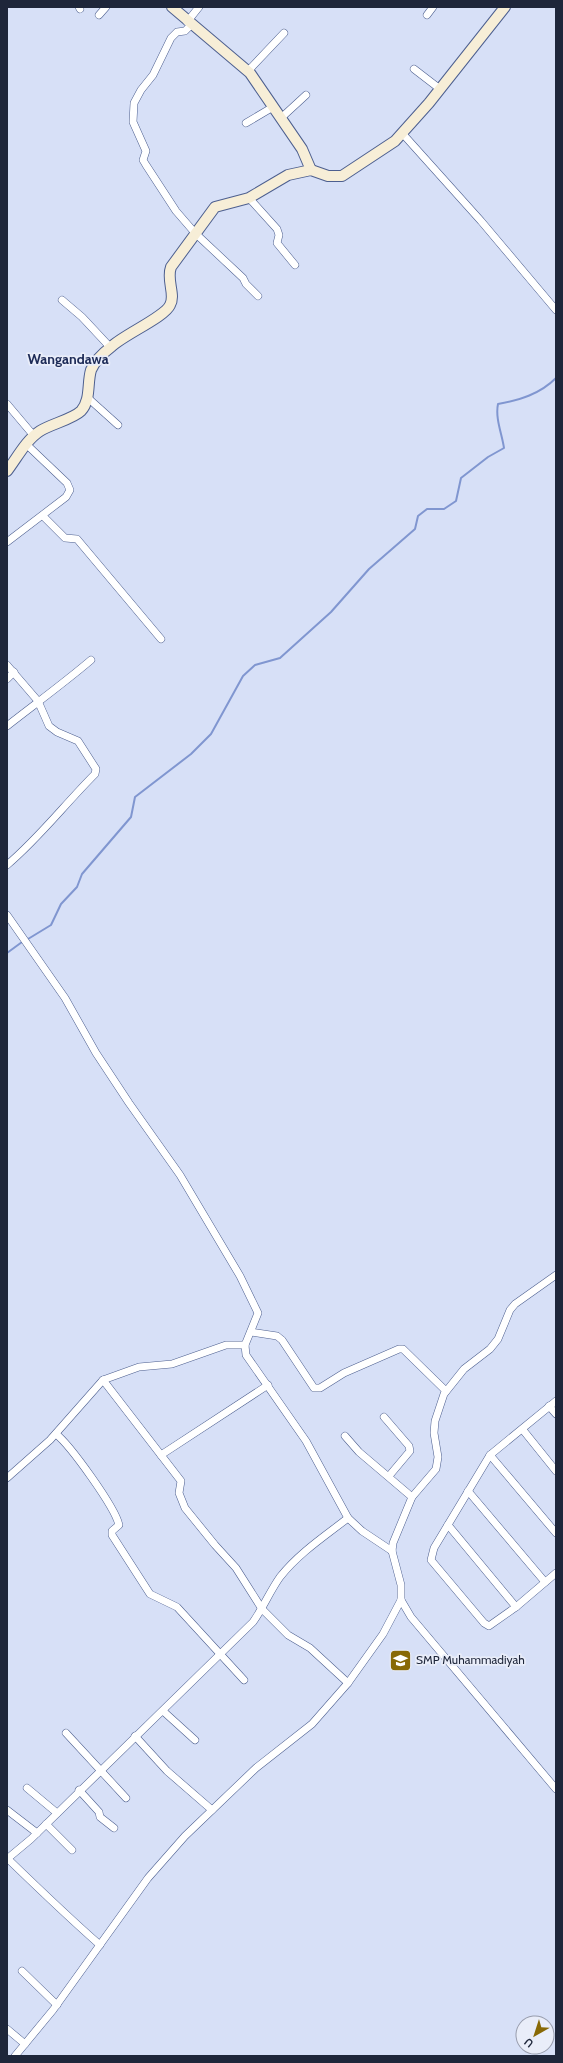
<svg xmlns="http://www.w3.org/2000/svg" width="563" height="2063" font-family="Cabin,sans-serif">
<style>
.lines{fill:none;stroke-linecap:round;stroke-linejoin:round}
.stream{stroke:#8096d0;stroke-width:2}
.street-casing{stroke:#4d5f8f;stroke-width:8}
.secondary-casing{stroke:#4d5f8f;stroke-width:12}
.street{stroke:#fff;stroke-width:7}
.secondary{stroke:#f7eed7;stroke-width:10}
.labels{text-anchor:middle;stroke-width:3.5;stroke-linejoin:round;paint-order:stroke}
.poi-label{font-size:12px;fill:#1e263a;stroke:#e9edf9;text-anchor:start}
.quarter-label{font-size:14px;font-weight:bold;fill:#1d2b57;stroke:#e9edf9}
</style>
<rect width="100%" height="100%" fill="#d7e0f7"/>
<g class="lines">
<!-- stream -->
<g class="stream">
<path d="M28,939L51,925L61,904L77,887L82,874L131,817L135,797L191,754L211,734L243,676L255,665L280,658L331,612L369,569L415,529L418,516L427,509H444L456,501L461,478L488,457L504,448C502,434 495,418 498,404C520,400 540,394 556,378"/>
<path d="M7,953L22,942"/>
</g>
<defs>
<g id="street">
<path d="M79,7L80,9"/>
<path d="M99,15L106,7"/>
<path d="M427,15L433,7"/>
<path d="M187,22L199,7"/>
<path d="M191,25L185,31L177,32L171,38L153,75L141,90L134,103L133,122L146,151L143,160L146,165L176,211L195,233L243,278L246,284L258,296"/>
<path d="M414,69L440,89"/>
<path d="M248,71L284,33"/>
<path d="M281,118L306,95"/>
<path d="M246,123L273,107"/>
<path d="M402,133L481,221L556,310"/>
<path d="M249,198L277,229L279,235L277,243L295,265"/>
<path d="M62,300L82,317L110,347"/>
<path d="M88,398L118,425"/>
<path d="M7,404L34,436"/>
<path d="M43,516L65,538L77,539L161,639"/>
<path d="M7,542L66,497L70,490L67,483L26,444"/>
<path d="M7,665L38,701L49,726L57,732L78,741L96,769L95,774C65,804 39,838 7,865"/>
<path d="M7,679L14,672"/>
<path d="M7,726C35,704 64,683 91,660"/>
<path d="M7,915L65,998L96,1053L129,1103L180,1175L240,1276L258,1313L245,1345L246,1355L306,1441L348,1518L362,1531L392,1551"/>
<path d="M556,1275L515,1304L510,1310L498,1339L490,1349L464,1369L444,1394L435,1421L434,1433L438,1457L436,1469L412,1497L393,1543L392,1551L401,1585V1600L411,1617L556,1789"/>
<path d="M251,1332L277,1336L282,1340L314,1388H320L344,1373L399,1349H403L446,1391"/>
<path d="M103,1380L181,1481L179,1493L185,1508L215,1545L236,1568L262,1609L288,1635L310,1648L348,1683"/>
<path d="M556,1401L490,1455L556,1533"/>
<path d="M549,1406L556,1414"/>
<path d="M384,1417L409,1446L410,1451L389,1476"/>
<path d="M523,1430L556,1471"/>
<path d="M56,1434C70,1445 115,1507 119,1525L112,1531V1535L150,1594L177,1607L244,1680"/>
<path d="M345,1436L359,1452L412,1497"/>
<path d="M161,1455L268,1385"/>
<path d="M490,1455L434,1548L431,1560L484,1623L489,1626L516,1607L556,1573"/>
<path d="M7,1478L50,1440L103,1380L139,1367L172,1364L226,1345H245"/>
<path d="M468,1491L545,1582"/>
<path d="M448,1525L516,1607"/>
<path d="M163,1711L195,1740"/>
<path d="M66,1733L126,1798"/>
<path d="M135,1736L167,1771L212,1810"/>
<path d="M27,1788L57,1813"/>
<path d="M79,1790L99,1812L100,1817L114,1828"/>
<path d="M7,1810L37,1833"/>
<path d="M46,1824L72,1850"/>
<path d="M7,1858C38,1888 68,1917 100,1945"/>
<path d="M7,1859L31,1839L253,1622C263,1608 270,1591 280,1577C299,1553 325,1536 348,1518"/>
<path d="M22,1971L57,2005"/>
<path d="M7,2029L25,2044"/>
<path d="M15,2056L53,2010L148,1878L185,1836L256,1768L312,1724L348,1683L383,1634L401,1600"/>
</g>
<g id="secondary">
<path d="M172,7L250,73L302,149L311,170"/>
<path d="M7,471C17,458 26,440 40,431C51,424 73,419 81,411C91,400 87,383 91,370C95,361 103,353 111,347C123,335 165,317 170,305C176,295 166,280 171,267L215,207L249,198L288,175L311,170L328,176H342L395,141L429,103L505,7"/>
</g>
</defs>
<!-- street casing -->
<use href="#street" class="street-casing"/>
<!-- secondary casing -->
<use href="#secondary" class="secondary-casing"/>
<!-- street -->
<use href="#street" class="street"/>
<!-- secondary -->
<use href="#secondary" class="secondary"/>
</g>
<!-- icons -->
<defs>
<symbol id="school-square" viewBox="-11 -11 22 22"><rect x="-9" y="-9" width="18" height="18" rx="4" fill="#886906" stroke="#e9edf9"/><path d="M0-5L7-2L0 1L-7-2ZM-4 1L0 2.5L4 1V4Q0 6-4 4Z" fill="#fff"/></symbol>
</defs>
<g fill-rule="evenodd">
<use href="#school-square" x="388" y="1648" width="25" height="25"/>
</g>
<g class="labels">
<!-- poi labels -->
<g class="poi-label">
<text x="416" y="1664">SMP Muhammadiyah</text>
</g>
<!-- quarter labels -->
<g class="quarter-label">
<text x="68" y="364">Wangandawa</text>
</g>
</g>
<!-- border -->
<rect width="563" height="2063" fill="none" stroke="#1e263a" stroke-width="16"/>
<!-- north arrow -->
<g transform="translate(535 2035) rotate(219)"><circle r="19" fill="#e9edf9" stroke="#989dad"/>
<path d="M0-3L7 15L0 10L-7 15Z" fill="#886906"/>
<text y="-6" font-size="11" font-weight="bold" text-anchor="middle" fill="#1e263a">U</text>
</g>
</svg>
